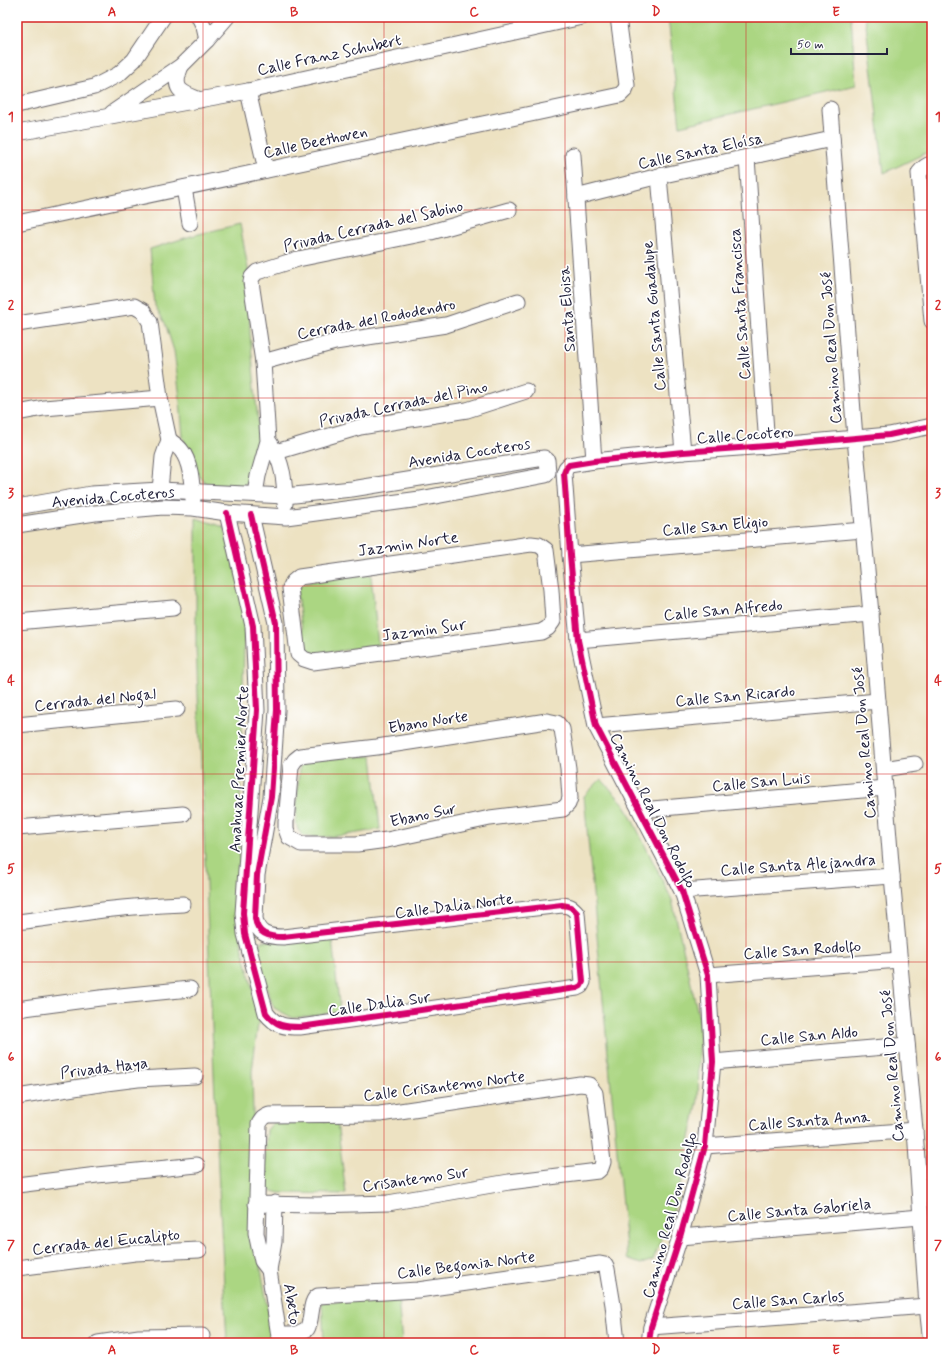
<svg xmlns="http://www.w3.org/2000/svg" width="949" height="1360" font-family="Mynerve,sans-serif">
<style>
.green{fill:#abd682;stroke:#667c5e}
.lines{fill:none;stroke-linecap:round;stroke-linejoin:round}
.minor-casing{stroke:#69656a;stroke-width:17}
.minor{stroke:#fff;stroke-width:15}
.cycleway-casing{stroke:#fff;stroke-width:8}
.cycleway{stroke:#d6006c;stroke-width:6}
.grid{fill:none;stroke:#d62828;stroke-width:1;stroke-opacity:0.55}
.labels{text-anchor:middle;stroke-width:3.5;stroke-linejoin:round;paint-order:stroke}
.street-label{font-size:16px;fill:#22223b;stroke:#fff}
.neatline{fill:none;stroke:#d62828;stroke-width:1.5}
.grid-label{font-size:13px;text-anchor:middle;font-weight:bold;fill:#d62828}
</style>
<rect width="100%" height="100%" fill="#fff"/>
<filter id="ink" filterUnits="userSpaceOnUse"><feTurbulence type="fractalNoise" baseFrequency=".025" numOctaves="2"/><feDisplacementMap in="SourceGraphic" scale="8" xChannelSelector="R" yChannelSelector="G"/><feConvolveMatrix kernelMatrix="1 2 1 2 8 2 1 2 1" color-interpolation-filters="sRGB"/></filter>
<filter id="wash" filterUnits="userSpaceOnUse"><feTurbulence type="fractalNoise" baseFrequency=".012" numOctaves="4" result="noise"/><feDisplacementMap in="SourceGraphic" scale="16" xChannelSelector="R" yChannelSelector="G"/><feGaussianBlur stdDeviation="0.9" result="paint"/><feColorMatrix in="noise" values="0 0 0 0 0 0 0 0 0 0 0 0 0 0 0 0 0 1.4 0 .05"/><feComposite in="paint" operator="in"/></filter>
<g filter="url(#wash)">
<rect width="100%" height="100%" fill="#ede2c2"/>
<!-- green -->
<g class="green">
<path d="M668,17H851L856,85L680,126Z"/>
<path d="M865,17H932V150L884,173Z"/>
<path d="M240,224L249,274L250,333L260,444L255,474L244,485L235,487L207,485L192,467L183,437L179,390L174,351L165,323L155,306L150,249L191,236Z"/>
<path d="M196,518L224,527L245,607L239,843L241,941L259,1016L252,1071L256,1240L274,1343H227L218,1169L196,647Z"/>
<path d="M371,575L378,645L320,654L309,651L304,643L297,594L301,585L313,581Z"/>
<path d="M372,756L380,829C356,833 327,840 303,836L298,830L296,821L299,770L303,763L312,759Z"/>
<path d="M601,779L625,805L672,900L700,1023L698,1100L677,1200L653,1260L641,1264L627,1259L584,796Z"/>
<path d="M332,939L340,1012L293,1018L274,1008L263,979L258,948L262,941Z"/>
<path d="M282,1119H295L337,1122L346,1194L280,1193L269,1190L266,1183L265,1160L267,1130L272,1124Z"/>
<path d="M398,1298L402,1343H324L322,1302Z"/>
</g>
</g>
<g filter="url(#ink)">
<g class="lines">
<defs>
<g id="minor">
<path d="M199,17L204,27L207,40"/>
<path d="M181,66C172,89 179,92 200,100"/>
<path d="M248,91L266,170"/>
<path d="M17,105L94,87L119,74L134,60L163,17"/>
<path d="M830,109L855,438L871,614L892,876L915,1130L927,1306L931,1343"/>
<path d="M112,113L181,66L207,40L227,17"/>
<path d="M17,133L248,91L582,17"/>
<path d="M573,155L594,461"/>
<path d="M747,158L767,446"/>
<path d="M932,164C926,165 923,168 919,173L932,321"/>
<path d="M659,176L683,452"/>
<path d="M184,188L190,223"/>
<path d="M576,197L659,176L832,139"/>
<path d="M17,223L620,95L625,90L627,85L618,17"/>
<path d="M17,324L134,306L143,311L150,322L160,398L169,440L163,457L160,490"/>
<path d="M263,362L335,342L446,325L518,301"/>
<path d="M17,413L44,408L160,398"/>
<path d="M169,440C173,443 178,446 181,450C191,462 192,484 193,499"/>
<path d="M270,443C283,462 285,482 285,504"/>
<path d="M265,453L276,452L360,427L467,410L526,391"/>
<path d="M255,494L258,476L268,441L263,362L251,282L252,277L257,272L298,259L431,232L509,210"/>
<path d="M17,507L91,494L160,490L285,496L352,489L544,458L547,460L548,472L546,475L420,499L286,517L227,513L193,508L163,507L95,513L17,525"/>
<path d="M227,513L253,626L257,710L243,913L245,934L266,1013C276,1026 284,1027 300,1027L577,988L581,986L583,982L577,913C572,907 570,906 562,905L283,937C268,937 257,934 255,918L257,875L271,797L277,710L276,623L251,515"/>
<path d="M531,544L539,545L546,550L551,590L553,621L548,628L541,632L313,662L304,659L298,654L290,588L293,582L299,577Z"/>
<path d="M570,555L863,530"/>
<path d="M17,622L173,608"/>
<path d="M578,640L871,614"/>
<path d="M547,721L557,723L562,729L568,768L570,798L568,804L563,809L490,818L387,840L357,844H301L289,837L286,829V822L291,766L295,760L300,756L377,747Z"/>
<path d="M17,725L177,709"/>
<path d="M596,726L878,701"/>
<path d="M884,769L915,764"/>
<path d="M641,810L885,788"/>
<path d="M17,828L183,814"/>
<path d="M682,891L892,876"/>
<path d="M17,922C46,919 74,914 103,910C129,907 156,905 183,904"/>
<path d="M708,975L899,960"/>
<path d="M17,1009L100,998L190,989"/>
<path d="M713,1062L907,1045"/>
<path d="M17,1097L106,1083L138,1079L195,1076"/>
<path d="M705,1146L915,1130"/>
<path d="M17,1185L97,1175L197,1165"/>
<path d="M275,1203L274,1242L269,1270L280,1343"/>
<path d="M256,1204L317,1205L388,1203L509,1182L598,1171L601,1168L603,1162L595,1093L589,1085L580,1084L380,1114L269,1115C263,1117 262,1119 259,1124L256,1233L262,1261L269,1270"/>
<path d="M680,1237L921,1217"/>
<path d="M17,1268L135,1253L199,1250"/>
<path d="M651,1327L927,1306"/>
<path d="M279,1334H297L307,1329C313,1319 309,1301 318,1296L418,1290L600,1264L605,1265L607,1269L613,1305L617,1343"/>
<path d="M98,1343L139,1337L202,1336"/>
<path d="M649,1343L651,1327L680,1237L705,1146L713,1062L708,975L682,891L596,726L578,640L570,555L564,473L566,468L569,465L594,461L683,452L767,446L889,435L932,426"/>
</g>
</defs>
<!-- minor casing -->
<use href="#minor" class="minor-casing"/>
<!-- minor -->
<use href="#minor" class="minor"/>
<defs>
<g id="cycleway">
<path d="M227,513L253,626L257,710L243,913L245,934L266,1013C276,1026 284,1027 300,1027L577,988L581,986L583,982L577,913C572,907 570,906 562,905L283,937C268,937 257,934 255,918L257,875L271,797L277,710L276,623L251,515"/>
<path d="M649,1343L651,1327L680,1237L705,1146L713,1062L708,975L682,891L596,726L578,640L570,555L564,473L566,468L569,465L594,461L683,452L767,446L889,435L932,426"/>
</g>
</defs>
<!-- cycleway casing -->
<use href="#cycleway" class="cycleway-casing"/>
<!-- cycleway -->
<use href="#cycleway" class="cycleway"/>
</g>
</g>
<!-- grid -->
<path class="grid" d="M203,17V1343M384,17V1343M565,17V1343M746,17V1343M17,210H932M17,398H932M17,586H932M17,774H932M17,962H932M17,1150H932"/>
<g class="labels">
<!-- street labels -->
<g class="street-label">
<text transform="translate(329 54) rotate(-12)" y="6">Calle Franz Schubert</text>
<text transform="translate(315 141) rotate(-12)" y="6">Calle Beethoven</text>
<text transform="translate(700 150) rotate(-12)" y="6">Calle Santa Eloísa</text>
<text transform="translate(373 225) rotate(-13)" y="6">Privada Cerrada del Sabino</text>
<text transform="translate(739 304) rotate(-94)" y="6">Calle Santa Francisca</text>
<text transform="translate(566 309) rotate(-94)" y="6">Santa Eloisa</text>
<text transform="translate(653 316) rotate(-95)" y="6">Calle Santa Guadalupe</text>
<text transform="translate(376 318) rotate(-11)" y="6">Cerrada del Rododendro</text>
<text transform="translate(830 348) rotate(-94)" y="6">Camino Real Don José</text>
<text transform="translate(403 403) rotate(-12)" y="6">Privada Cerrada del Pino</text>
<text transform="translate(745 434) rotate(-4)" y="6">Calle Cocotero</text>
<text transform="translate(469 452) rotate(-9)" y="6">Avenida Cocoteros</text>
<text transform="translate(113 496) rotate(-5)" y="6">Avenida Cocoteros</text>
<text transform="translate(715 525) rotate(-5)" y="6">Calle San Eligio</text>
<text transform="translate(408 543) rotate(-8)" y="6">Jazmin Norte</text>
<text transform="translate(723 609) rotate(-5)" y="6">Calle San Alfredo</text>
<text transform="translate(424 629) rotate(-8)" y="6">Jazmin Sur</text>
<text transform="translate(735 695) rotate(-5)" y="6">Calle San Ricardo</text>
<text transform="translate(95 699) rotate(-6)" y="6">Cerrada del Nogal</text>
<text transform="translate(428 721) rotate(-9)" y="6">Ebano Norte</text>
<text transform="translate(863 743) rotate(-95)" y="6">Camino Real Don José</text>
<text transform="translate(238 769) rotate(-87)" y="6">Anahuac Premier Norte</text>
<text transform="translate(761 781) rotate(-5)" y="6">Calle San Luis</text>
<text transform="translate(654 810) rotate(63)" y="6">Camino Real Don Rodolfo</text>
<text transform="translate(423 814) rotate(-12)" y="6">Ebano Sur</text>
<text transform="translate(798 864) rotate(-4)" y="6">Calle Santa Alejandra</text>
<text transform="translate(454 905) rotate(-7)" y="6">Calle Dalia Norte</text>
<text transform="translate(802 949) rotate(-4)" y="6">Calle San Rodolfo</text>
<text transform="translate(379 1003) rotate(-8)" y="6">Calle Dalia Sur</text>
<text transform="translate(809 1035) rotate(-5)" y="6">Calle San Aldo</text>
<text transform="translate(891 1066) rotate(-95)" y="6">Camino Real Don José</text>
<text transform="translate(104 1067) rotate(-7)" y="6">Privada Haya</text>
<text transform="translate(444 1085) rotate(-7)" y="6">Calle Crisantemo Norte</text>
<text transform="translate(809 1120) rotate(-4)" y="6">Calle Santa Anna</text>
<text transform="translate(415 1178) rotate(-8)" y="6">Crisantemo Sur</text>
<text transform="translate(799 1209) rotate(-5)" y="6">Calle Santa Gabriela</text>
<text transform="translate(669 1215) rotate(-75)" y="6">Camino Real Don Rodolfo</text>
<text transform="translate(106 1241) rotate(-6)" y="6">Cerrada del Eucalipto</text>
<text transform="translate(466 1264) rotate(-7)" y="6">Calle Begonia Norte</text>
<text transform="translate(788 1299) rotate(-4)" y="6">Calle San Carlos</text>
<text transform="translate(293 1304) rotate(81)" y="6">Abeto</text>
</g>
</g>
<!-- margin -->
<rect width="949" height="1360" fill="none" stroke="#fff" stroke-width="44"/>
<!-- scale -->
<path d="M791 48v6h96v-6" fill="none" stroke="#22223b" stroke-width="2"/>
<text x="797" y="48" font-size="12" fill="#22223b" stroke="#ffffff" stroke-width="3" paint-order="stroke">50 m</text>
<rect x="22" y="22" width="905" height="1316" class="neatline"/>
<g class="grid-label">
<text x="112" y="16">A</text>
<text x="294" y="16">B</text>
<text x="474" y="16">C</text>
<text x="656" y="16">D</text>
<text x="836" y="16">E</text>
<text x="11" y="121">1</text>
<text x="938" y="121">1</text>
<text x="11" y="309">2</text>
<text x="938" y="309">2</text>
<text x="11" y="497">3</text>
<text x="938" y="497">3</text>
<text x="11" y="685">4</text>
<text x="938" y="685">4</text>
<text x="11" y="873">5</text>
<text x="938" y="873">5</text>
<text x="11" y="1061">6</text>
<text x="938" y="1061">6</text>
<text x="11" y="1249">7</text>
<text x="938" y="1249">7</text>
<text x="112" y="1354">A</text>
<text x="294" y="1354">B</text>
<text x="474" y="1354">C</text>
<text x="656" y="1354">D</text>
<text x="836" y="1354">E</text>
</g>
</svg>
